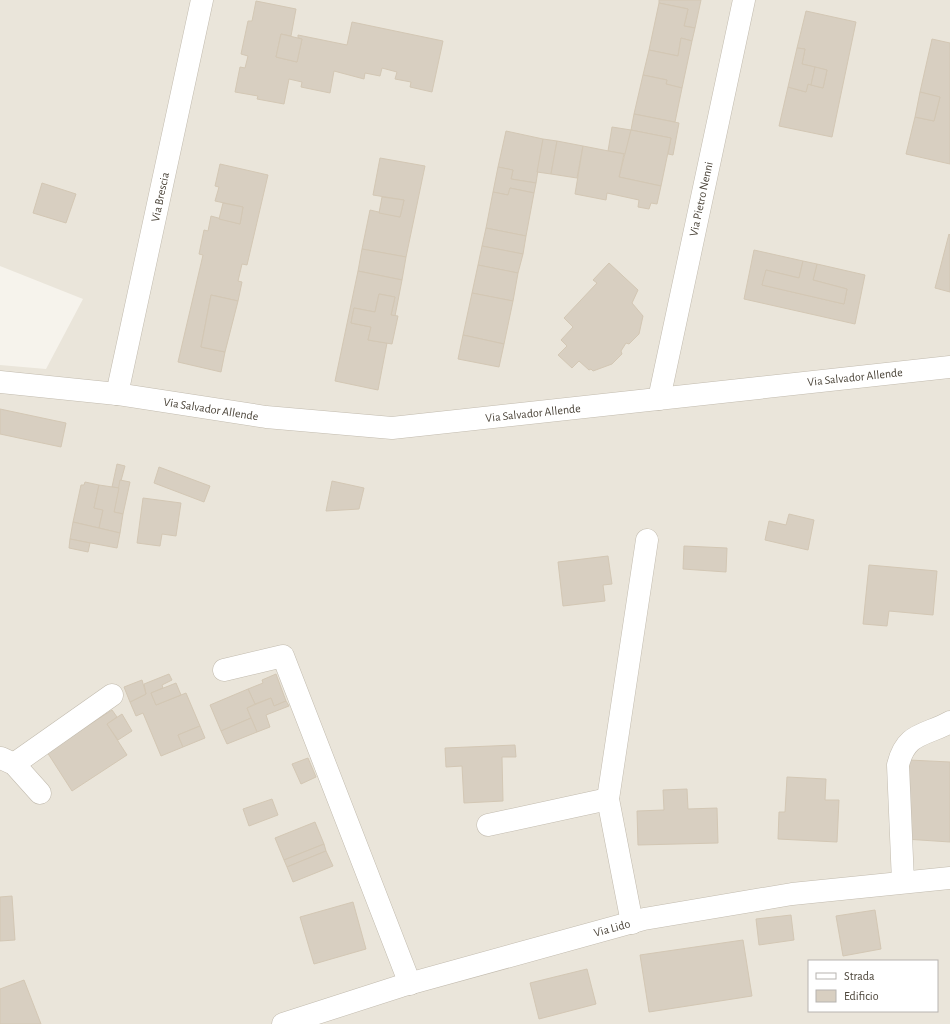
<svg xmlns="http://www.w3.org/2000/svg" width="950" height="1024" font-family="'Alegreya Sans',sans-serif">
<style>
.residential{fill:#eae5da;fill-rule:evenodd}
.building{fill:#d8cfc1;stroke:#d3c7b4}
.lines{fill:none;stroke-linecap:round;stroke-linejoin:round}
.minor-casing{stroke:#c2bbae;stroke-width:23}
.minor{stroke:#fff;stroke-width:22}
.labels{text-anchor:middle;stroke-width:3.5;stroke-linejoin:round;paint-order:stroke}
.street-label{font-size:12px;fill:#4b4439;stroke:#fff}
</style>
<rect width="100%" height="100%" fill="#f6f3ec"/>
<!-- residential -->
<path class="residential" d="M0,0H950V1024H0V365L46,369L83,299L0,266ZM809,961H937V1011H809Z"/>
<!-- building -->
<g class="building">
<path d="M659,0H701L695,28L684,26L688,9L659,3Z"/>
<path d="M256,1L296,9L291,36L281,34L276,57L297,62L302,39L298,38V35L347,45L352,22L443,41L432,92L410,87L411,82L395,79L397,72L382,68L380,76L365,73L364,79L334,71L330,93L301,87L302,82L289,79L284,104L257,99L258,96L235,92L240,67L245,68L248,56L241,54L248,21H252Z"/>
<path d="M659,3L688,9L684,26L695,28L692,41L681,38L678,56L649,50Z"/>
<path d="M806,11L856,22L832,137L779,126L788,87L806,92L808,84L823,88L827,70L802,64L805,49L797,48Z"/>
<path d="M281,34L302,39L297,62L276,57Z"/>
<path d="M681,38L692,41L682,88L666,84L667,80L643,75L649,50L678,56Z"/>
<path d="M932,39L950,43V164L906,154L915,117L934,121L940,97L920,92Z"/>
<path d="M797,48L805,49L802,64L815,67L811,85L808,84L806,92L788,87Z"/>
<path d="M815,67L827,70L823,88L811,85Z"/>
<path d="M643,75L667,80L666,84L682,88L675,122L634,114Z"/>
<path d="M920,92L940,97L934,121L915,117Z"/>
<path d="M634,114L679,123L673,155L668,154L671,138L631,130Z"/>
<path d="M612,127L631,130L626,154L608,151Z"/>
<path d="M631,130L671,138L661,186L619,177Z"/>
<path d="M506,131L543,139L536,183L511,179L513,170L498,167Z"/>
<path d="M543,139L557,141L551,174L537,172Z"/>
<path d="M557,141L583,146L577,178L551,174Z"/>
<path d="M583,146L624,154L619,177L661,186L657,204L651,203L649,209L638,207L639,200L607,193L606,200L575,194Z"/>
<path d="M380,158L425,166L406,257L362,249L370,210L400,217L404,200L373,195Z"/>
<path d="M220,164L268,175L247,265L242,264L238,281L242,282L238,301L211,295L201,347L225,352L221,372L178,362L203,255L199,254L204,230L208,231L211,216L240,224L243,207L215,201L219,187L215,186Z"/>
<path d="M498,167L513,170L511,179L536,183L534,193L510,188L508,195L493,192Z"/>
<path d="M42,183L76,194L66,223L33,213Z"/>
<path d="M510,188L534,193L526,236L486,228L493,192L508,195Z"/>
<path d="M382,197L404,200L400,217L379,213Z"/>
<path d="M223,203L243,207L240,224L219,219Z"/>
<path d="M486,228L526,236L523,254L482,246Z"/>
<path d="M949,234L950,235V292L935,288Z"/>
<path d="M482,246L523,254L518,273L478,265Z"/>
<path d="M362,249L406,257L402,280L358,271Z"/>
<path d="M754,250L803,261L799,278L766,270L762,285L844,304L847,289L813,280L817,264L865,275L855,324L744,299Z"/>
<path d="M803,261L817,264L813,280L847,289L844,304L762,285L766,270L799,278Z"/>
<path d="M609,263L638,290L632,303L643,316L639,334L629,344L626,343L621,351L622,354L612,364L593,371L591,369L589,370L579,361L572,368L558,355L567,346L561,340L573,327L564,318L597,283L593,280Z"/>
<path d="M478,265L518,273L513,301L472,293Z"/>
<path d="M358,271L402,280L395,316L391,315L395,297L379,294L375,312L354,308L351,323L371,327L368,340L387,343L378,390L335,381Z"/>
<path d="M472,293L513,301L504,344L463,335Z"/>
<path d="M379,294L395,297L391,315L398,316L392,344L368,340L371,327L351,323L354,308L375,312Z"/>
<path d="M211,295L238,301L225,352L201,347Z"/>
<path d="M463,335L504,344L499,367L458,359Z"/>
<path d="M0,409L66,423L61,447L0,434Z"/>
<path d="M117,464L125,466L119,488L112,487Z"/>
<path d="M159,467L210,486L204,502L154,483Z"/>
<path d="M120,480L130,482L123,514L114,512Z"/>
<path d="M332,481L364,488L359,509L326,511Z"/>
<path d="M85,482L99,485L94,508L103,510L99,528L73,522L81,485H84Z"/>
<path d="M99,485L119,488L114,512L123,514L120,533L99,528L103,510L94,508Z"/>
<path d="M143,498L181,503L176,536L162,534L160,546L137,543Z"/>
<path d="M789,514L814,520L808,550L765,540L769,521L786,525Z"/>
<path d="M73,522L120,533L117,548L70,539Z"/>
<path d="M70,539L90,543L88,552L69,548Z"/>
<path d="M684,546L727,548L726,572L683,569Z"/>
<path d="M608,556L612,584L603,585L605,601L563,606L558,562Z"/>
<path d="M869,565L937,571L933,615L889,611L887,626L863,624Z"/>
<path d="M169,674L172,680L162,685L163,688L151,693L156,705L186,693L200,726L178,735L183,747L161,756L143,713L136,716L130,702L146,694L144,684Z"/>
<path d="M276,674L286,701L274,706L271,698L255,704L248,689L263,683L262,680Z"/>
<path d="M142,680L146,694L130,702L124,687Z"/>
<path d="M176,683L181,695L156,705L151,693Z"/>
<path d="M248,689L255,704L247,708L251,718L221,731L210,705Z"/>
<path d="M271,698L274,706L286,701L289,706L266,715L270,727L257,732L247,708Z"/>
<path d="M112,710L117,717L107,724L127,755L72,791L47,752Z"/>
<path d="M122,714L132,731L118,740L107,724Z"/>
<path d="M251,718L257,732L227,744L221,731Z"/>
<path d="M200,726L205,738L183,747L178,735Z"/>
<path d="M515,745L516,757H502L503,801L464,803L462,766L446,767L445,748Z"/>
<path d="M308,758L316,777L301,784L292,764Z"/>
<path d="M909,760L950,762V842L905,839Z"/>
<path d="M787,777L826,779L825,800H839L837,842L778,839L779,812H785Z"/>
<path d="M687,789L688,809L717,808L718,843L638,845L637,811L664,810L663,790Z"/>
<path d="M272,799L278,815L249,826L243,809Z"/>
<path d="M315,822L324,844L284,860L275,838Z"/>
<path d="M324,844L326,851L287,867L284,860Z"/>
<path d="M326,851L333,866L293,882L287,867Z"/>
<path d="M12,896L15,940L0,941V897Z"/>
<path d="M353,902L366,949L314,964L300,917Z"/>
<path d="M875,910L881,949L843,956L836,916Z"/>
<path d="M791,915L794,940L759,945L756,919Z"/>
<path d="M743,940L752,996L649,1012L640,955Z"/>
<path d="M587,969L596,1004L539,1019L530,983Z"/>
<path d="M24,980L41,1024H0V989Z"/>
</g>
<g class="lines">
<defs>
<g id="minor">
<path d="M0,382L117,394L266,417L392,428L950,367"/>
<path d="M117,394L202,0"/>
<path d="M659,399L744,0"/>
<path d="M224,670L283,656L410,984"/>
<path d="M1,758L14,764L40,793"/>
<path d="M14,764L112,695"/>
<path d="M488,825L608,799"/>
<path d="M903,882L898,765C906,732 925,736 950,722"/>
<path d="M632,923L608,799L647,540"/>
<path d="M283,1024L401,986L644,919L792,894L950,878"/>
</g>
</defs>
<!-- minor casing -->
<use href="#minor" class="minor-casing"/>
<!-- minor -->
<use href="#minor" class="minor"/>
</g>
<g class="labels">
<!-- street labels -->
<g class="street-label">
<text transform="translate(160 197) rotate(-78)" y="4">Via Brescia</text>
<text transform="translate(701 199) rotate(-78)" y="4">Via Pietro Nenni</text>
<text transform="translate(855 377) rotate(-6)" y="4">Via Salvador Allende</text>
<text transform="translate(211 409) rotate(9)" y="4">Via Salvador Allende</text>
<text transform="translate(533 413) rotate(-6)" y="4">Via Salvador Allende</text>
<text transform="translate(612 928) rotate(-15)" y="4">Via Lido</text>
</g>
</g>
<!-- legend -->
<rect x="808" y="960" width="130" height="52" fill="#ffffff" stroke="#b7b4b0"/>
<rect x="816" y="973" width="20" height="6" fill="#ffffff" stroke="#b7b4b0"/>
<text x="844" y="980" font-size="12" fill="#4b4439">Strada</text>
<rect x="816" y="990" width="20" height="12" fill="#d8cfc1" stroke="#b7b4b0"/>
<text x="844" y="1000" font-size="12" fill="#4b4439">Edificio</text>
</svg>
